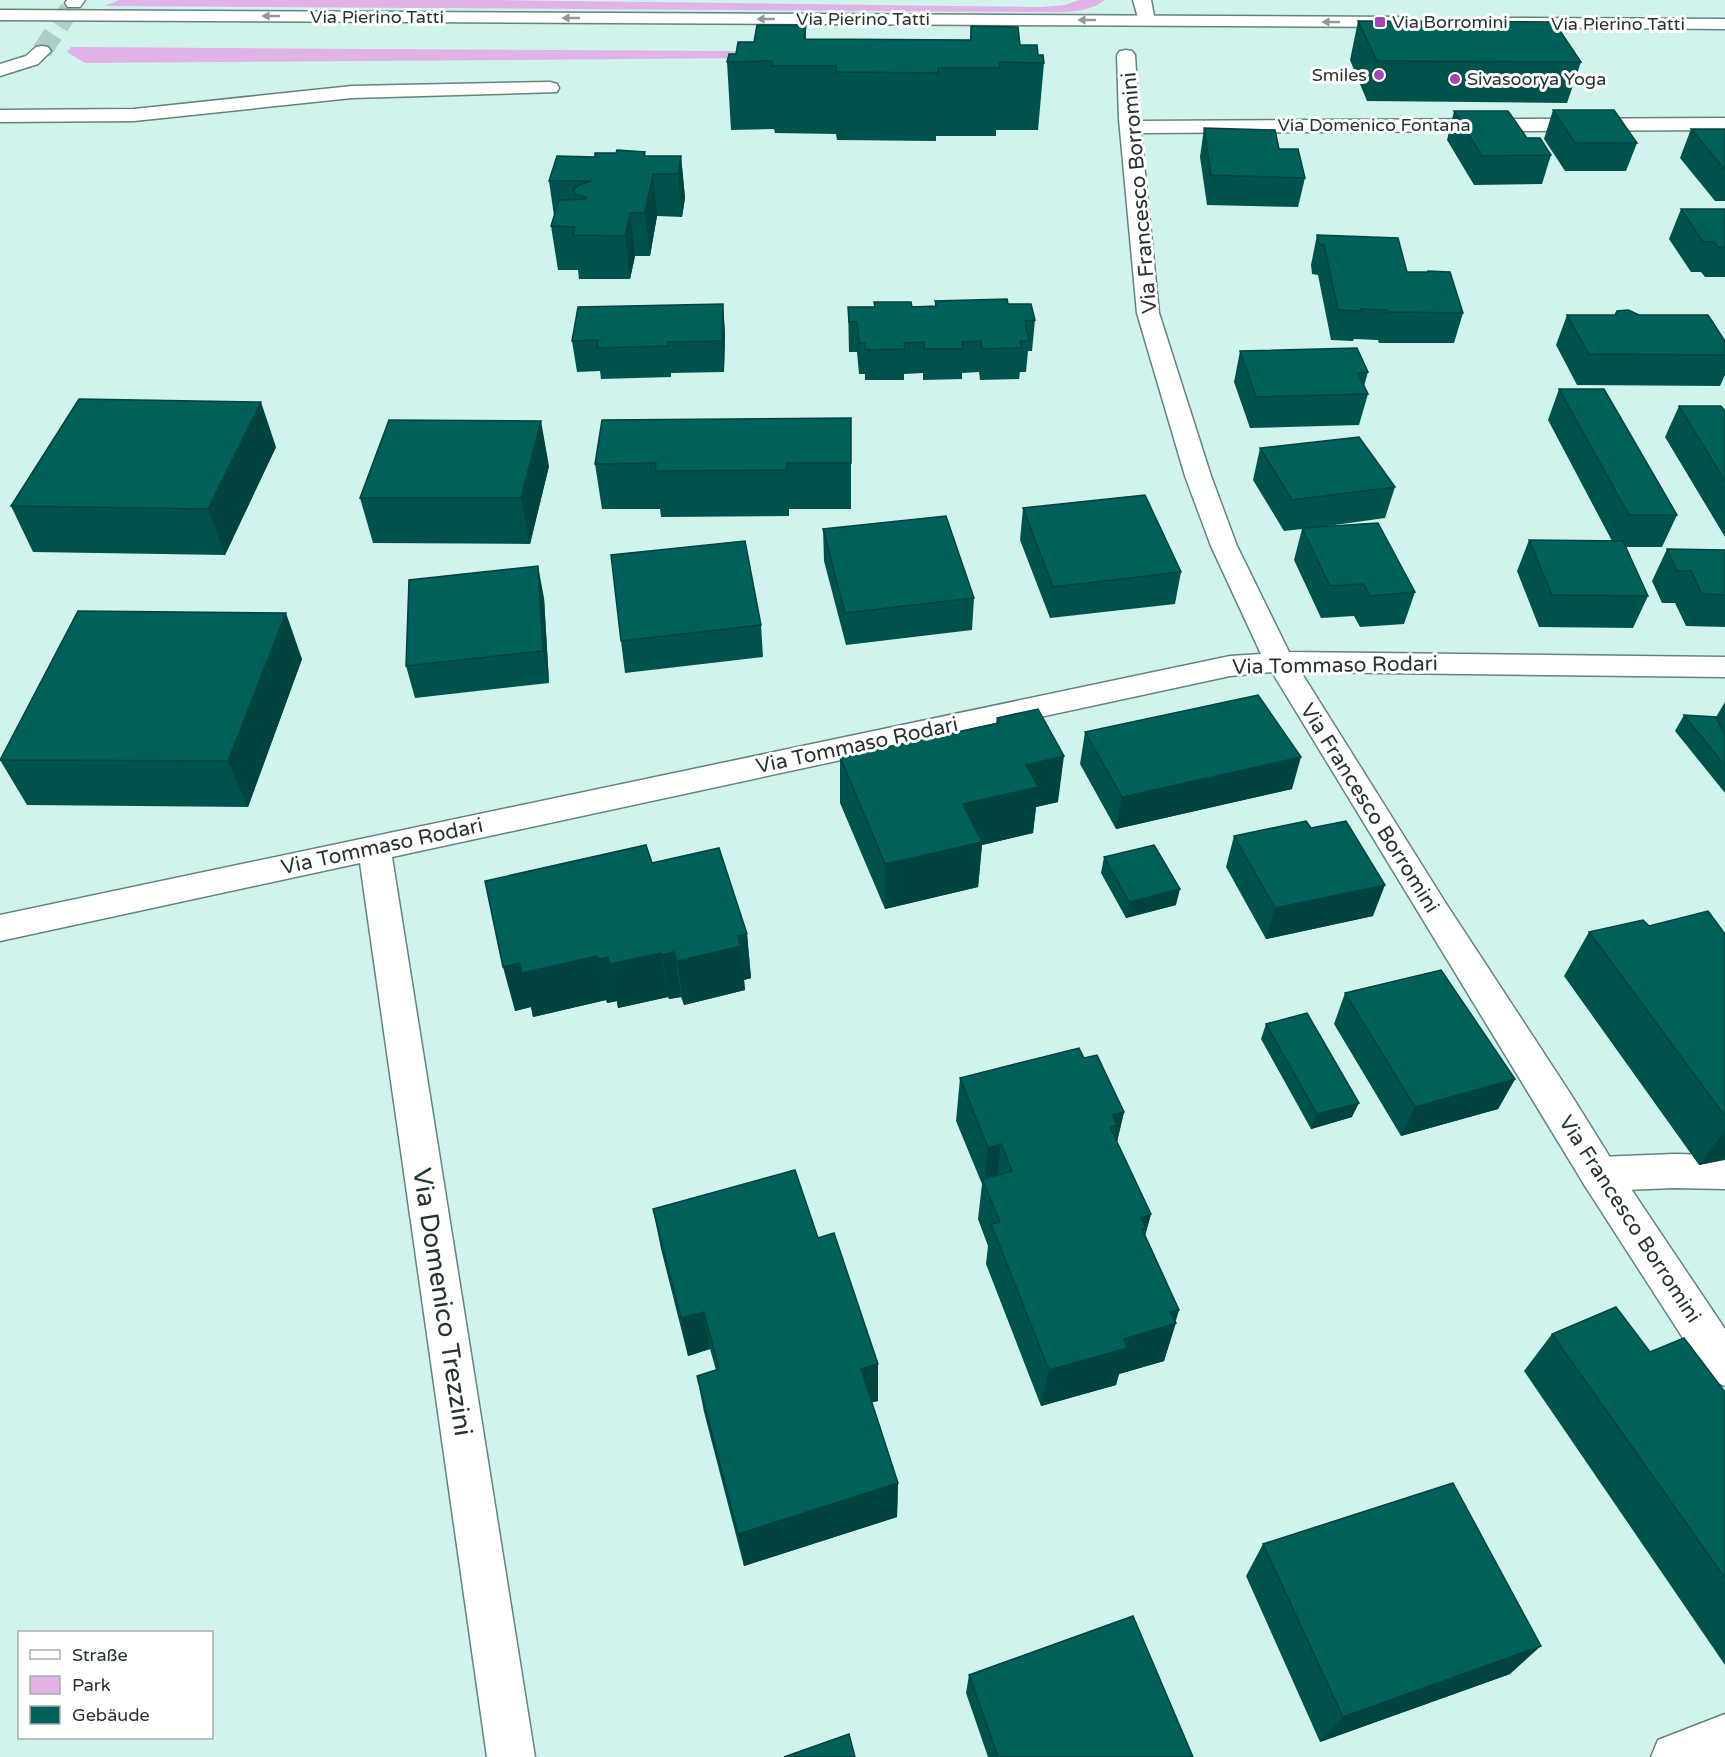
<svg xmlns="http://www.w3.org/2000/svg" width="1725" height="1757" font-family="'Varela Round',sans-serif">
<style>
.green{fill:#e1b2e6}
.lines{fill:none;stroke-linecap:round;stroke-linejoin:round}
.minor-tunnel{stroke:#afcdc8;stroke-width:20;stroke-dasharray:20 10;stroke-linecap:butt}
.service-casing{stroke:#64837f;stroke-width:3}
.minor-casing{stroke:#64837f;stroke-width:3}
.primary-casing{stroke:#64837f;stroke-width:3}
.service{fill:#fff;fill-rule:evenodd}
.minor{fill:#fff;fill-rule:evenodd}
.primary{fill:#fff;fill-rule:evenodd}
.wall{fill:#00534d}
.shaded-wall{fill:#00433f}
.building{fill:#00605a;stroke:#00433f;stroke-width:1.5}
.oneway{fill:#929998}
.poi-dot{fill:#a446b0;stroke:#fff;stroke-width:2}
.labels{text-anchor:middle;stroke-width:6;stroke-linejoin:round;paint-order:stroke}
.far-street-label{font-size:18px;fill:#263331;stroke:#fff}
.far-poi-label{font-size:18px;fill:#263331;stroke:#fff;text-anchor:start}
.street-label{font-size:21px;fill:#263331;stroke:#fff}
.near-street-label{font-size:26px;fill:#263331;stroke:#fff}
</style>
<rect width="100%" height="100%" fill="#d1f3ee"/>
<!-- green -->
<g class="green">
<path d="M120,0H494L1042,7L1065,5L1079,0H1105C1086,15 1056,12 1034,12L104,6Z"/>
<path d="M71,47L1037,53V56L85,63L67,52Z"/>
</g>
<g class="lines">
<!-- minor-tunnel -->
<path class="minor-tunnel" d="M42,51L74,3"/>
<defs>
<g id="service">
<path d="M550,82L557,84L559,88L557,92L352,98L134,121L0,122V110L134,109L352,86Z"/>
<path d="M1674,1154L1725,1155V1189L1674,1188L1599,1191L1585,1186L1580,1174L1585,1162L1599,1157Z"/>
</g>
<g id="minor">
<path d="M67,0H85L80,7H68L65,3Z"/>
<path d="M1133,0H1151L1155,21L1152,25H1140Z"/>
<path d="M42,46L48,47L51,51L38,64L0,76V64L26,56L36,47Z"/>
<path d="M1126,50L1132,51L1135,55L1139,121L1725,118V130L1141,133L1159,313L1211,476L1237,546L1289,652L1725,657V677L1301,672L1445,902L1570,1093L1613,1162L1725,1329V1386L1710,1380L1585,1186L1272,672L1230,676L392,857L535,1757H487L360,863L0,941V915L1230,656L1261,654L1211,546L1185,476L1137,313L1119,119L1117,55L1120,51Z"/>
<path d="M1725,1714V1757H1651L1658,1740Z"/>
</g>
<g id="primary">
<path d="M0,10L1402,17L1408,18L1411,22L1408,26L1402,27L0,20Z"/>
<path d="M1511,18L1725,19V29L1505,27L1502,23L1505,19Z"/>
</g>
</defs>
<!-- service casing -->
<use href="#service" class="service-casing"/>
<!-- minor casing -->
<use href="#minor" class="minor-casing"/>
<!-- primary casing -->
<use href="#primary" class="primary-casing"/>
<!-- service -->
<use href="#service" class="service"/>
<!-- minor -->
<use href="#minor" class="minor"/>
<!-- primary -->
<use href="#primary" class="primary"/>
</g>
<!-- wall -->
<g class="wall">
<path d="M1358,21L1581,62L1567,103L1367,101L1350,60Z"/>
<path d="M806,25V39L970,40L971,26L1020,45L1038,55L1044,63L1038,130H996V136H936V141L837,140L836,134L775,133L774,129L731,130L727,62L736,54L754,42Z"/>
<path d="M1553,110L1637,143L1626,171H1565L1544,139Z"/>
<path d="M1454,111L1527,138L1551,155L1542,184L1474,185L1447,140Z"/>
<path d="M1204,128L1279,149L1305,178L1298,207L1207,205L1200,157Z"/>
<path d="M1691,129H1725V201H1715L1680,158Z"/>
<path d="M616,153L645,156H681L685,198L682,217L657,216L650,256H635L630,279H579L578,270H558L551,226L554,216L549,181L595,157Z"/>
<path d="M1681,209H1725V277H1705L1701,272H1691L1669,239Z"/>
<path d="M1317,235L1407,272H1427L1428,271L1463,313L1454,343H1379L1378,340L1354,339L1353,341L1331,340L1318,275L1312,274L1311,265Z"/>
<path d="M935,301L1008,304L1035,320L1032,351H1028L1026,372H1020L1019,379L980,380L979,372L962,373V379L923,380V373L904,374V380H865V374H859L857,352H849L848,307L935,306Z"/>
<path d="M723,304L725,334L724,372L671,373V377L601,379L600,371L577,372L572,341Z"/>
<path d="M1567,315L1725,341V375L1720,386L1577,385L1556,345Z"/>
<path d="M1240,351L1368,372L1364,386L1368,394L1359,425L1250,428L1234,382Z"/>
<path d="M1559,389L1677,515L1662,547H1625L1648,596L1633,628L1539,627L1517,571L1529,540L1612,541L1548,420Z"/>
<path d="M1679,406L1725,411V537L1665,437Z"/>
<path d="M851,418V509H789V516L661,517L660,509H602L595,464Z"/>
<path d="M276,447L225,555L33,552L11,506Z"/>
<path d="M1260,448L1395,487L1385,518L1313,528L1415,592L1404,624L1360,627L1354,616L1321,618L1294,560L1302,529L1284,531L1253,480Z"/>
<path d="M549,466L530,544L373,543L360,498Z"/>
<path d="M1023,508L1181,572L1175,604L1050,618L1020,540Z"/>
<path d="M823,529L974,598L972,630L846,645L824,561Z"/>
<path d="M1667,549L1725,550V627L1686,626L1675,603H1662L1652,581Z"/>
<path d="M544,598L549,683L415,698L406,666Z"/>
<path d="M761,625L763,657L625,673L621,641Z"/>
<path d="M302,659L248,807L27,805L0,760Z"/>
<path d="M1725,702V793L1675,731L1684,715L1716,717Z"/>
<path d="M997,718L1058,802L1036,807L1033,833L982,845L978,887L885,909L840,803V757L996,723Z"/>
<path d="M1085,732L1292,789L1116,829L1080,764Z"/>
<path d="M1311,828L1373,916L1266,939L1226,867L1234,836Z"/>
<path d="M1104,857L1176,905L1126,918L1101,873Z"/>
<path d="M652,863L747,934L751,978L744,980L745,990L684,1005L681,997L669,999L668,997L618,1008L617,1001L607,1003L606,1000L533,1017L531,1007L515,1011Z"/>
<path d="M1649,926L1725,934V1160L1699,1165L1564,976L1589,932Z"/>
<path d="M1345,993L1515,1079L1498,1109L1401,1136L1334,1024Z"/>
<path d="M1266,1024L1352,1117L1311,1129L1261,1039Z"/>
<path d="M1084,1058L1124,1112L1117,1142L1151,1214L1145,1235L1179,1310L1164,1361L1119,1374L1116,1385L1041,1406L986,1264L988,1246L978,1219L982,1184L956,1121L960,1078Z"/>
<path d="M653,1209L818,1238L878,1364V1401L872,1402L898,1483L897,1517L744,1566L704,1412L697,1376L716,1370L710,1349L688,1356L661,1249Z"/>
<path d="M1552,1334L1650,1352L1725,1392V1665L1524,1371Z"/>
<path d="M1263,1544L1510,1674L1320,1742L1246,1576Z"/>
<path d="M969,1675L1193,1757H988L966,1693Z"/>
</g>
<!-- shaded-wall -->
<g class="shaded-wall">
<path d="M645,152L649,193L653,174L657,216L650,256L645,213L644,156Z"/>
<path d="M681,156L685,198L682,217L678,174Z"/>
<path d="M630,213L635,256L630,279L625,236Z"/>
<path d="M723,304L725,334L724,372L722,341Z"/>
<path d="M261,402L276,447L225,555L208,509Z"/>
<path d="M541,421L549,466L530,544L521,498Z"/>
<path d="M787,463L789,509V516L787,470Z"/>
<path d="M538,566L544,598L549,683L543,651Z"/>
<path d="M286,613L302,659L248,807L228,761Z"/>
<path d="M1064,756L1058,802L1036,807L1033,833L982,845L978,887L885,909V864L963,804L1026,765Z"/>
<path d="M1301,757L1292,789L1116,829L1122,797Z"/>
<path d="M1385,885L1373,916L1266,939L1275,908Z"/>
<path d="M1180,889L1176,905L1126,918L1129,902Z"/>
<path d="M747,934L751,978L744,980L745,990L684,1005L677,961L737,936Z"/>
<path d="M674,952L681,997L669,999L662,955Z"/>
<path d="M661,953L668,997L618,1008L610,964Z"/>
<path d="M597,956L606,1000L533,1017L531,1007L515,1011L503,967L519,963Z"/>
<path d="M608,957L617,1001L607,1003L598,959Z"/>
<path d="M1515,1079L1498,1109L1401,1136L1415,1107Z"/>
<path d="M1359,1103L1352,1117L1311,1129L1317,1114Z"/>
<path d="M1124,1112L1114,1154L1110,1155L1117,1125L1112,1115Z"/>
<path d="M1725,1131V1156L1721,1160L1699,1165Z"/>
<path d="M1001,1144L996,1185L984,1184L988,1148Z"/>
<path d="M1151,1214L1140,1254H1139L1146,1229L1141,1218Z"/>
<path d="M1179,1310L1174,1324L1176,1323L1164,1361L1119,1374L1116,1385L1041,1406L1049,1370L1124,1339L1170,1312Z"/>
<path d="M704,1312L710,1349L688,1356L681,1318Z"/>
<path d="M878,1364V1401L861,1405V1369Z"/>
<path d="M898,1483L897,1517L744,1566L738,1534Z"/>
<path d="M1541,1646L1510,1674L1320,1742L1343,1717Z"/>
</g>
<!-- building -->
<g class="building">
<path d="M1358,21L1554,22L1581,62L1377,61Z"/>
<path d="M757,25H806L804,39L971,40V26L1018,27L1020,45H1037L1038,55H1043L1044,63L999,62L1000,68H938V73L836,72V66H772V61L727,62L729,54H736L738,42H754Z"/>
<path d="M1553,110H1614L1637,143H1575Z"/>
<path d="M1454,111H1508L1527,138H1540L1551,155L1482,156Z"/>
<path d="M1204,128L1275,130L1279,149H1298L1305,178L1211,175Z"/>
<path d="M1691,129H1725V170Z"/>
<path d="M617,150L645,152L644,156H681L678,174H653L645,213H630L625,236L573,235L575,227L551,226L559,200L586,199L587,197L576,195L573,190L579,185L591,181H549L557,156L595,157V153H616Z"/>
<path d="M1681,209H1725V247H1718L1714,242H1703Z"/>
<path d="M1317,235L1398,238L1407,272H1428V271L1450,272L1463,313L1387,312L1386,310L1361,309V311L1338,310L1324,245L1319,244Z"/>
<path d="M1007,299L1008,304H1031L1035,320L1025,321L1029,341H1020L1022,348L982,349L981,341L962,342L963,349H924V342L904,343L905,349L865,350V343H859L857,322H849L848,307H875L874,302H911L912,307L937,306L935,301Z"/>
<path d="M723,304L722,341L668,342V346L597,348L598,340L572,341L578,307Z"/>
<path d="M1628,310L1639,315H1708L1725,341V355L1589,354L1567,315H1615L1617,311Z"/>
<path d="M1357,348L1368,372L1358,373L1368,394L1256,397L1240,351Z"/>
<path d="M1559,389H1604L1677,515H1629Z"/>
<path d="M79,399L261,402L208,509L11,506Z"/>
<path d="M1679,406H1721L1725,411V481Z"/>
<path d="M851,418V463H787V470L655,471L656,463L595,464L602,420Z"/>
<path d="M389,420L541,421L521,498H360Z"/>
<path d="M1359,437L1395,487L1292,500L1260,448Z"/>
<path d="M1145,495L1181,572L1053,587L1023,508Z"/>
<path d="M946,516L974,598L845,613L823,529Z"/>
<path d="M1378,523L1415,592L1370,596L1364,584L1330,586L1302,528Z"/>
<path d="M1529,540L1623,541L1648,596L1552,595Z"/>
<path d="M745,541L761,625L621,641L611,555Z"/>
<path d="M1667,549L1725,550V595L1702,594L1691,571H1677Z"/>
<path d="M538,566L543,651L406,666L409,580Z"/>
<path d="M78,611L286,613L228,761L0,760Z"/>
<path d="M1258,695L1301,757L1122,797L1085,732Z"/>
<path d="M1038,709L1064,756L1026,765L1038,787L963,804L982,842L885,864L840,757L999,723L997,718Z"/>
<path d="M1684,715L1716,717L1725,736V766Z"/>
<path d="M1306,821L1311,828L1346,821L1385,885L1275,908L1234,836Z"/>
<path d="M646,845L652,863L719,848L747,934L737,936L741,946L677,961L674,952L662,955L661,953L610,964L608,957L598,959L597,956L522,973L519,963L503,967L485,881Z"/>
<path d="M1154,845L1180,889L1129,902L1104,857Z"/>
<path d="M1708,911L1725,934V1116L1589,932L1643,920L1649,926Z"/>
<path d="M1441,970L1515,1079L1415,1107L1345,993Z"/>
<path d="M1307,1013L1359,1103L1317,1114L1266,1024Z"/>
<path d="M1079,1048L1084,1058L1097,1055L1124,1112L1112,1115L1117,1125L1110,1127L1151,1214L1141,1218L1146,1229H1142L1179,1310L1170,1312L1176,1323L1124,1339L1127,1348L1049,1370L991,1224L1000,1222L982,1179L1012,1171L1001,1144L988,1148L960,1078Z"/>
<path d="M795,1170L818,1238L834,1233L878,1364L861,1369L898,1483L738,1534L697,1376L719,1369L704,1312L681,1318L653,1209Z"/>
<path d="M1616,1307L1650,1352L1684,1338L1725,1392V1578L1552,1334Z"/>
<path d="M1453,1483L1541,1646L1343,1717L1263,1544Z"/>
<path d="M1133,1616L1193,1757H998L969,1675Z"/>
<path d="M849,1734L855,1757H784Z"/>
</g>
<!-- one-way arrows -->
<defs><path id="oneway-solid" d="M-6-.8H1V-3.2L6.5 0L1 3.2V.8H-6Z" transform="scale(1.5)"/></defs>
<g class="oneway">
<use href="#oneway-solid" transform="translate(271 16) rotate(-180)"/>
<use href="#oneway-solid" transform="translate(571 18) rotate(-180)"/>
<use href="#oneway-solid" transform="translate(766 19) rotate(-180)"/>
<use href="#oneway-solid" transform="translate(1087 20) rotate(-180)"/>
<use href="#oneway-solid" transform="translate(1331 22) rotate(-180)"/>
</g>
<!-- markers -->
<g class="poi-dot">
<rect x="1374" y="16" width="12" height="12" rx="3"/>
<circle cx="1379" cy="75" r="6"/>
<circle cx="1455" cy="79" r="6"/>
</g>
<g class="labels">
<!-- far-street labels -->
<g class="far-street-label">
<text x="377" y="23">Via Pierino Tatti</text>
<text x="863" y="25">Via Pierino Tatti</text>
<text x="1618" y="30">Via Pierino Tatti</text>
<text x="1374" y="131">Via Domenico Fontana</text>
</g>
<!-- far-poi labels -->
<g class="far-poi-label">
<text x="1392" y="28">Via Borromini</text>
<text x="1367" y="81" text-anchor="end">Smiles</text>
<text x="1467" y="85">Sivasoorya Yoga</text>
</g>
<!-- street labels -->
<g class="street-label">
<text transform="translate(1139 193) rotate(-95)" y="7">Via Francesco Borromini</text>
<text transform="translate(1335 665) rotate(-1)" y="7">Via Tommaso Rodari</text>
<text transform="translate(857 745) rotate(-12)" y="7">Via Tommaso Rodari</text>
<text transform="translate(1370 808) rotate(58)" y="7">Via Francesco Borromini</text>
<text transform="translate(382 846) rotate(-12)" y="7">Via Tommaso Rodari</text>
<text transform="translate(1630 1219) rotate(57)" y="7">Via Francesco Borromini</text>
</g>
<!-- near-street labels -->
<g class="near-street-label">
<text transform="translate(443 1302) rotate(81)" y="9">Via Domenico Trezzini</text>
</g>
</g>
<!-- legend -->
<rect x="18" y="1631" width="195" height="108" fill="#ffffff" stroke="#a8adad" stroke-width="1.5"/>
<rect x="30" y="1650" width="30" height="9" fill="#ffffff" stroke="#a8adad" stroke-width="1.5"/>
<text x="72" y="1661" font-size="18" fill="#263331">Straße</text>
<rect x="30" y="1676" width="30" height="18" fill="#e1b2e6" stroke="#a8adad" stroke-width="1.5"/>
<text x="72" y="1691" font-size="18" fill="#263331">Park</text>
<rect x="30" y="1706" width="30" height="18" fill="#00605a" stroke="#a8adad" stroke-width="1.5"/>
<text x="72" y="1721" font-size="18" fill="#263331">Gebäude</text>
</svg>
